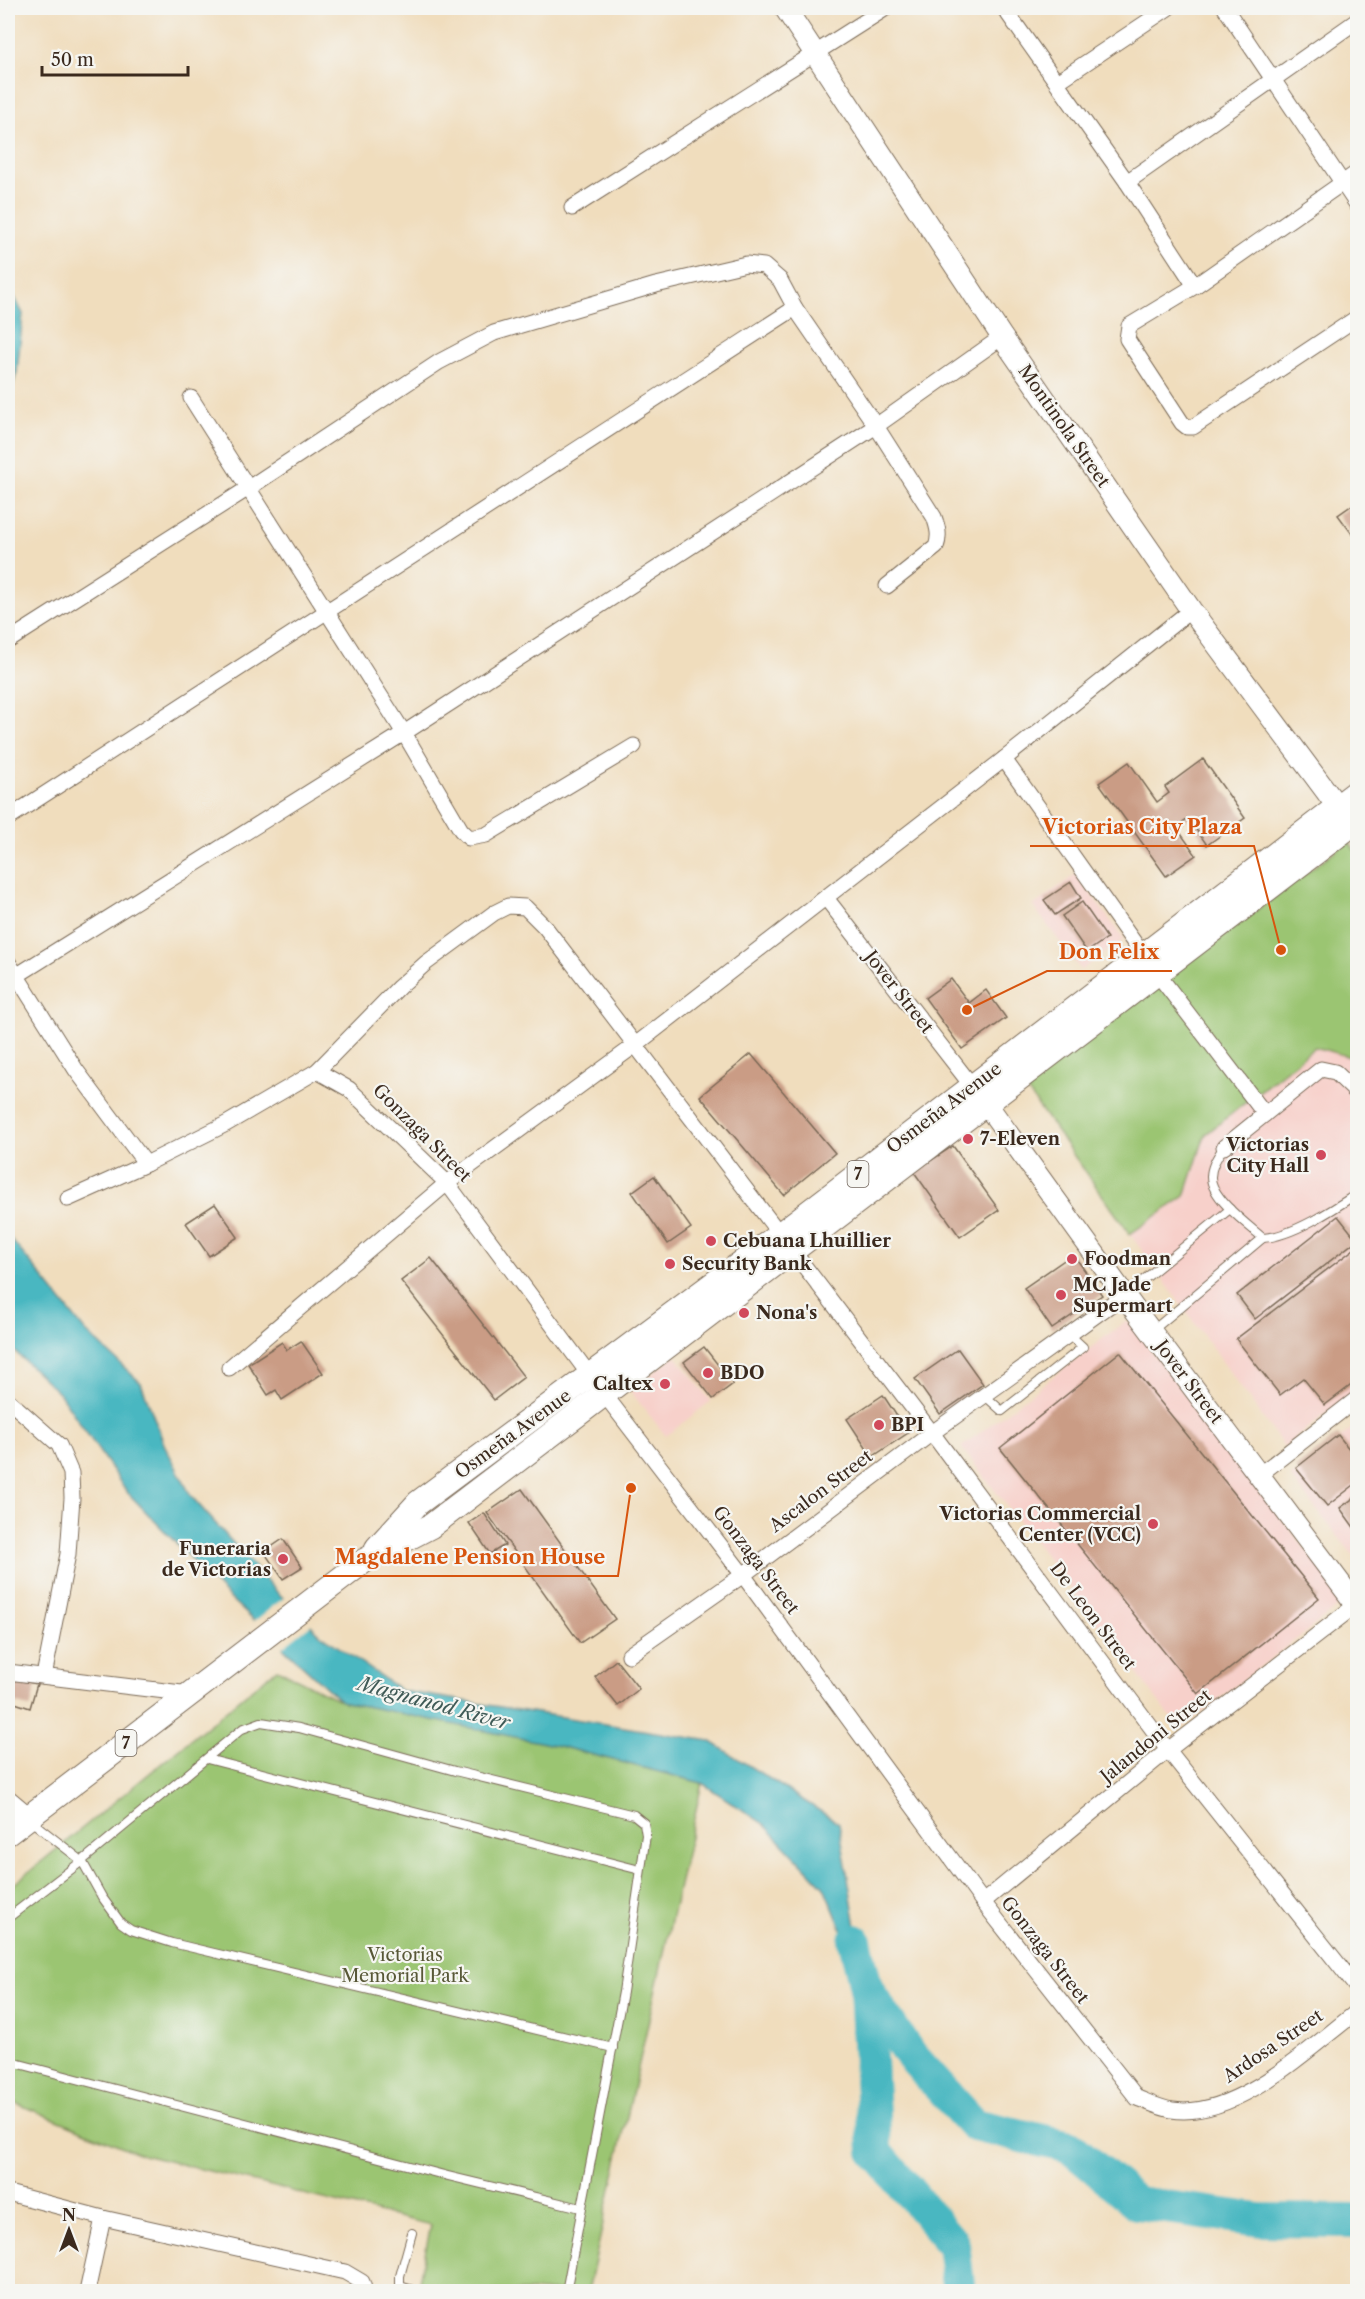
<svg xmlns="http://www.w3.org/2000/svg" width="1365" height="2299" font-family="'Libre Caslon Text',serif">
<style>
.built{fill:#f7d0ca}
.green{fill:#9bc572;stroke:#6b7848;stroke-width:1.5}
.water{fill:#48b7c1;stroke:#427070;stroke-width:1.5}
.pier{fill:#f0ddbd}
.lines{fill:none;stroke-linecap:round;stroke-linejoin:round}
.river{stroke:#48b7c1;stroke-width:34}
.building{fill:#ca9c85}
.lane-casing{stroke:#7a6956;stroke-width:10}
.street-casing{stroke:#7a6956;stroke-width:17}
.secondary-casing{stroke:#7a6956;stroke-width:23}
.primary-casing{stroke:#7a6956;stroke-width:26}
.lane{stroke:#fff;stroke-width:8}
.street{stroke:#fff;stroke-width:15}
.secondary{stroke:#fff;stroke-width:21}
.primary{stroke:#fff;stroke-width:24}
.poi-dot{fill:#d1495b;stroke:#f6f6f2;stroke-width:2}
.labels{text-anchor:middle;stroke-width:4.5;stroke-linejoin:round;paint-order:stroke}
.shield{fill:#f6f6f2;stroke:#73675e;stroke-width:1.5}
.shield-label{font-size:16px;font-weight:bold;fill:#3b2a1e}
.street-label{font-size:18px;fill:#3b2a1e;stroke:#f6f6f2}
.poi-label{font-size:18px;font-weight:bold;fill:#3b2a1e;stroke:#f6f6f2;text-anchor:start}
.park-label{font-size:18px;fill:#585837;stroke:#f6f6f2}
.water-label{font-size:20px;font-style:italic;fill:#405b57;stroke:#f6f6f2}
.leader{fill:none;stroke:#d7540e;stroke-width:2}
.callout-dot{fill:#d7540e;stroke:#f6f6f2;stroke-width:2}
.callout-label{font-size:20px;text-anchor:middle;font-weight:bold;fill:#d7540e;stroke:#f6f6f2;stroke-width:4.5;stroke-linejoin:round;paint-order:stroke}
</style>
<rect width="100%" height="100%" fill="#f6f6f2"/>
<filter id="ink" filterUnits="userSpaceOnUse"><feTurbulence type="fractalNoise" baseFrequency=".0167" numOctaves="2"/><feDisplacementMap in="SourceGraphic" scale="12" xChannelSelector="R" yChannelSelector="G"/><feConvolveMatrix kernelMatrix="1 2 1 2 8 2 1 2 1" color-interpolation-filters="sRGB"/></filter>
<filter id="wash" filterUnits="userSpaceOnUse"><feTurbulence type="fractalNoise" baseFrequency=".008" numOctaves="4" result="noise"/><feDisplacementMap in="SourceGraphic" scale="24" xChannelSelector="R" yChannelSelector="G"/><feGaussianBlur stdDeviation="1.35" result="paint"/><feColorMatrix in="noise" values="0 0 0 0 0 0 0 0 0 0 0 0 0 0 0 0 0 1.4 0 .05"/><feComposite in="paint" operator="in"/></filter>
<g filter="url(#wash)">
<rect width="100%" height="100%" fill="#f0ddbd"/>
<!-- built -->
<g class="built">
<path d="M1076,874L1124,939L1081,970L1033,906Z"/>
<path d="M1315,1047L1357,1059V1390L1284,1447L1130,1234L1185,1196L1204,1135Z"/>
<path d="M1127,1320L1346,1601L1180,1729L961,1447Z"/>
<path d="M675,1356L711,1401L666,1436L630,1391Z"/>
<path d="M1357,1424V1560L1291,1478Z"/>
</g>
<!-- green -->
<g class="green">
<path d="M1348,841L1357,853V1059L1315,1047L1205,1135L1185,1196L1130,1234L1024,1086Z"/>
<path d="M277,1669L341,1701L559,1746L702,1783L588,2291H417L431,2225L143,2155L8,2100V1889Z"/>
</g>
<!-- water -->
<g class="water">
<path d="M8,284L23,314L17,372L8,402Z"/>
<path d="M8,1236L40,1274L85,1331L141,1383L164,1444L191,1496L276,1591L320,1634L402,1691L710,1741L839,1823L866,1987L824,1887L764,1824L702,1783L559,1746L341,1701L222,1591L127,1492L60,1394L8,1345Z"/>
</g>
<!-- pier -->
<path class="pier" d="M286,1596L313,1623L280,1649L252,1623Z"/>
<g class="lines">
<!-- river -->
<g class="river">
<path d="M855,1941L866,1987L875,2151L953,2244L959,2292"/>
<path d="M866,1988L908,2052L974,2125L1070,2147L1137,2203L1260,2220L1358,2221"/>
</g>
</g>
<g id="blocks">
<!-- building -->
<g class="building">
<path d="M1358,501V542L1338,515Z"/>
<path d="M1203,759L1245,818L1207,845L1188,818L1176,827L1196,855L1166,876L1099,783L1129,762L1157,802L1169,793L1165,787Z"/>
<path d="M1071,882L1081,898L1055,915L1044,900Z"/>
<path d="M1082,902L1107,938L1087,952L1062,916Z"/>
<path d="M951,979L969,1003L986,990L1006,1018L962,1049L925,998Z"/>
<path d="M751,1054L835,1153L784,1195L700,1096Z"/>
<path d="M953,1146L999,1210L960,1237L914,1172Z"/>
<path d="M654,1176L691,1228L668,1244L632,1192Z"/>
<path d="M215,1204L238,1237L209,1256L186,1223Z"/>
<path d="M1338,1216L1357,1240L1255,1319L1237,1295Z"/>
<path d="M1358,1246V1380L1325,1405L1303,1378L1280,1395L1236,1339Z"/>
<path d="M1073,1254L1102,1295L1052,1329L1024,1288Z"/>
<path d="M431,1258L524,1377L494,1400L401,1281Z"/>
<path d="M301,1341L323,1373L282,1400L276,1390L268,1395L248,1364L282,1342L287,1350Z"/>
<path d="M704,1347L733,1384L713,1399L684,1362Z"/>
<path d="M958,1349L983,1384L940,1414L915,1379Z"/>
<path d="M1120,1352L1319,1598L1198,1694L1000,1448Z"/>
<path d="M883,1395L908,1433L872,1457L847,1419Z"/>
<path d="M1338,1435L1358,1460V1482L1327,1506L1296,1468Z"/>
<path d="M522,1489L615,1619L580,1643L487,1513Z"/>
<path d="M1358,1495V1533L1340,1508Z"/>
<path d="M484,1513L505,1545L490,1554L469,1523Z"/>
<path d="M283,1539L302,1567L283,1579L264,1552Z"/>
<path d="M616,1660L639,1689L618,1706L595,1677Z"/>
<path d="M8,1678L37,1684L30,1708L12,1702L8,1715Z"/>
</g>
</g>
</g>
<g filter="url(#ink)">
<use href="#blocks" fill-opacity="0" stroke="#7a6956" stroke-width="1.5"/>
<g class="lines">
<defs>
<g id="lane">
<path d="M1224,1147C1218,1155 1211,1166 1211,1177C1211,1198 1248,1225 1263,1238"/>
<path d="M1125,1295L1230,1209"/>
<path d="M1152,1331L1263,1238C1291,1237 1334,1209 1358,1193"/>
<path d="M984,1395L1002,1411L1083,1347L1070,1335"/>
<path d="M207,1759L640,1870"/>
<path d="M31,1821L82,1861L102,1897L121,1923L131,1930L172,1943L613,2048"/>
<path d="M8,1918L82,1861L242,1729L261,1722L299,1728L455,1771L634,1815L644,1823L646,1835L623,1992L566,2292"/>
<path d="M8,2061L448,2176L581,2208"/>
<path d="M412,2233L400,2276V2286L419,2292"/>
</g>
<g id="street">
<path d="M1004,8L1127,182L1195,286L1358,172"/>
<path d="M1225,8L1358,206"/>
<path d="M1057,82L1168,8"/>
<path d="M1127,182L1358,20"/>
<path d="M572,208L886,8"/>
<path d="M1195,286L1129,326L1127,339L1182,423L1187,427H1193L1358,317"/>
<path d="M191,398L404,733L461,830L469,838L486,835L634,746"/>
<path d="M8,641L247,489L439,362L494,333L656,285L746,264L764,266L780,280L795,308L876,426L934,517C938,528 940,536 936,547L887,586"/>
<path d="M1004,759L1143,955L1265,1114"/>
<path d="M8,818L795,308"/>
<path d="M826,898L972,1086"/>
<path d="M8,962L76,1070L146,1164L226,1124L317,1071L399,987L426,963L494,913L508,906L525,907L545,927L932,1433L1168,1750L1358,1989"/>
<path d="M16,976L404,733L876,426L1002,337"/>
<path d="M317,1071L349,1089L447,1183L591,1377L743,1575L983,1902L1137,2098C1148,2102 1160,2108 1172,2110C1236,2120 1310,2047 1358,2011"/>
<path d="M1224,1147L1321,1069L1335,1072L1358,1094"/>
<path d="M68,1199L146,1164"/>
<path d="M229,1368L447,1183L634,1046L1004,759L1191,610"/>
<path d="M8,1400L59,1445L71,1473L72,1498L68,1554L44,1676"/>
<path d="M1259,1475L1358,1398"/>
<path d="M629,1655L743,1575L932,1433L1124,1295"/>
<path d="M8,1672L190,1694"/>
<path d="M983,1902L1168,1750L1356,1605"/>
<path d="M8,2193L103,2218L345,2272L362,2282L365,2292"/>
<path d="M87,2292L103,2218"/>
</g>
<g id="secondary">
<path d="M785,8L1002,337L1191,610L1346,818"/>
<path d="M977,1091L1135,1310L1358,1607"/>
<path d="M8,1801L27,1817"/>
</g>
<g id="primary">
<path d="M377,1548L418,1503L779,1235L1358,791"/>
<path d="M8,1833L364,1561L431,1526L1358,820"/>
</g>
</defs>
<!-- lane casing -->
<use href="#lane" class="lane-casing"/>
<!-- street casing -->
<use href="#street" class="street-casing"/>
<!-- secondary casing -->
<use href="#secondary" class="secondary-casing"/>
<!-- primary casing -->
<use href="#primary" class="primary-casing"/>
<!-- lane -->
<use href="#lane" class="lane"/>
<!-- street -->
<use href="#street" class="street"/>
<!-- secondary -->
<use href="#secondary" class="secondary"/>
<!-- primary -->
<use href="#primary" class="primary"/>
</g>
</g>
<!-- markers -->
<g class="poi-dot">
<circle cx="968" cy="1139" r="6"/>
<circle cx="1321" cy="1155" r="6"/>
<circle cx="711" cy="1241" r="6"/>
<circle cx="1072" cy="1259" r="6"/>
<circle cx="670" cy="1264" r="6"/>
<circle cx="1061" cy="1295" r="6"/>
<circle cx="744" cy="1313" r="6"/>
<circle cx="708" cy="1373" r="6"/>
<circle cx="665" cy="1384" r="6"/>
<circle cx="879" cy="1425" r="6"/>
<circle cx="1153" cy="1524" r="6"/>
<circle cx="283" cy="1559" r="6"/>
</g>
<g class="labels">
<!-- shield labels -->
<g class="shield">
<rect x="847.5" y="1161" width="21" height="26" rx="4.5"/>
<rect x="115.5" y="1730" width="21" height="26" rx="4.5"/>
</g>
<g class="shield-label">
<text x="858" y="1180">7</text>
<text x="126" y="1749">7</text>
</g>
<!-- street labels -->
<g class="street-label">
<text transform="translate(1064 426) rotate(55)" y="6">Montinola Street</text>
<text transform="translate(899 992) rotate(52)" y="6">Jover Street</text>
<text transform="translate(944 1108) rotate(-37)" y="6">Osmeña Avenue</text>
<text transform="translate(422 1133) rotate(45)" y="6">Gonzaga Street</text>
<text transform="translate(1189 1382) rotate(53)" y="6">Jover Street</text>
<text transform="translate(513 1434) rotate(-36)" y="6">Osmeña Avenue</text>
<text transform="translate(821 1491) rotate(-37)" y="6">Ascalon Street</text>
<text transform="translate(756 1560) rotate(53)" y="6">Gonzaga Street</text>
<text transform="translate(1093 1616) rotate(53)" y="6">De Leon Street</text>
<text transform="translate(1156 1736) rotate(-39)" y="6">Jalandoni Street</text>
<text transform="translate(1045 1950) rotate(52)" y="6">Gonzaga Street</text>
<text transform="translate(1273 2046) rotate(-34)" y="6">Ardosa Street</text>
</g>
<!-- poi labels -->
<g class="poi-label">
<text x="980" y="1145">7-Eleven</text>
<text x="1309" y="1151" text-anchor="end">Victorias<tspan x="1309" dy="21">City Hall</tspan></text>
<text x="723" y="1247">Cebuana Lhuillier</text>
<text x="1084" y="1265">Foodman</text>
<text x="682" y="1270">Security Bank</text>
<text x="1073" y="1291">MC Jade<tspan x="1073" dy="21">Supermart</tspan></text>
<text x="756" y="1319">Nona's</text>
<text x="720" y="1379">BDO</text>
<text x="653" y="1390" text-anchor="end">Caltex</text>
<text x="891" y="1431">BPI</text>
<text x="1141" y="1520" text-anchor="end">Victorias Commercial<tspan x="1141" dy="21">Center (VCC)</tspan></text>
<text x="271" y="1555" text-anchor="end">Funeraria<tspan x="271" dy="21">de Victorias</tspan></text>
</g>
<!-- park labels -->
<g class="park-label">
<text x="405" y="1961">Victorias<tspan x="405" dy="21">Memorial Park</tspan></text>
</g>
<!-- water labels -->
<g class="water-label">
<text transform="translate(434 1703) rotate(15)" y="7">Magnanod River</text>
</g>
</g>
<!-- callouts -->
<path class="leader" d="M1281 950L1254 846H1030M967 1010L1047 971H1172M631 1488L618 1576H323"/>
<g class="callout-dot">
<circle cx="1281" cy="950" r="6"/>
<circle cx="967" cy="1010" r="6"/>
<circle cx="631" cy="1488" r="6"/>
</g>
<g class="callout-label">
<text x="1142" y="834">Victorias City Plaza</text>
<text x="1109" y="959">Don Felix</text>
<text x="470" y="1564">Magdalene Pension House</text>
</g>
<!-- margin -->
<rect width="1365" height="2299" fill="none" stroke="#f6f6f2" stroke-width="30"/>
<!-- north arrow -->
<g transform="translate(69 2230)" stroke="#f6f6f2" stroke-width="4.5" paint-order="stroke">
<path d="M0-4.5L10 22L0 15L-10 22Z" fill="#3b2a1e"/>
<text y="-9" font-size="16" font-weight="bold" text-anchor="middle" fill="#3b2a1e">N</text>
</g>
<!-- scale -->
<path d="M42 66v9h146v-9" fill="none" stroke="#3b2a1e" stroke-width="3"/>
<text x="51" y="66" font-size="18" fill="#3b2a1e" stroke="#f6f6f2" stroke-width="4.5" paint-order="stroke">50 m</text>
</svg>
